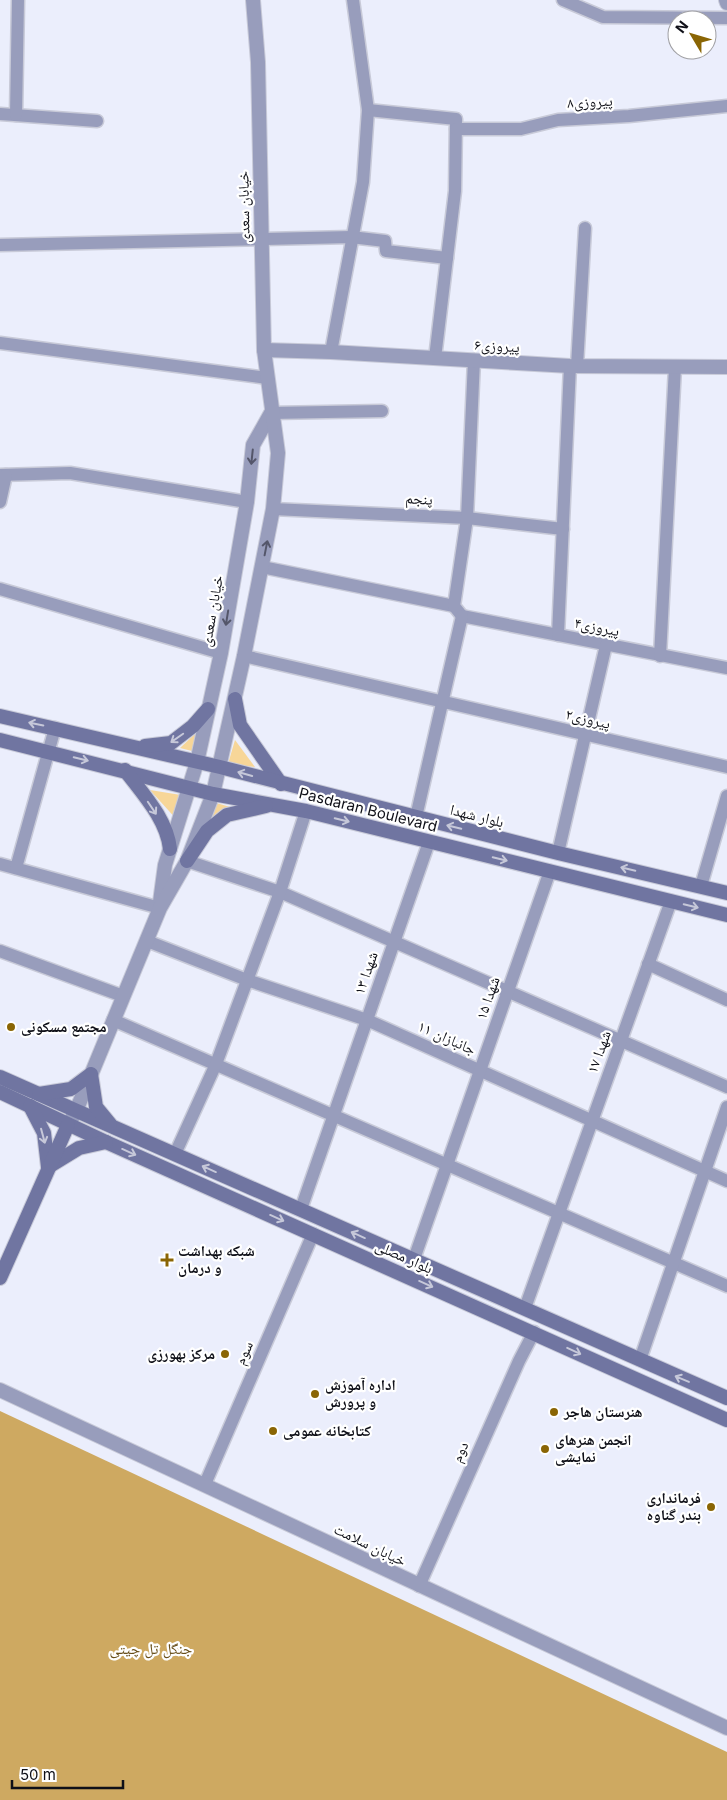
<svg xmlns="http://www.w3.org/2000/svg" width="727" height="1800" font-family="Inter,'Noto Naskh Arabic',sans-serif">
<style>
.green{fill:#f7d698}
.forest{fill:#cea961}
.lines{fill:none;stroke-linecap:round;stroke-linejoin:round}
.minor-casing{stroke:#c8cad8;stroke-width:15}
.tertiary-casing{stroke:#c8cad8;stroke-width:16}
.secondary-casing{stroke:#c8cad8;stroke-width:16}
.minor{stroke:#989dbc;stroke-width:12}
.tertiary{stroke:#989dbc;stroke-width:14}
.secondary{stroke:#7075a1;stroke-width:14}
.oneway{stroke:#54566a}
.oneway2{stroke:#c6c8d9}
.poi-dot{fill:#8a6504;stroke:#fff;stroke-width:2}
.labels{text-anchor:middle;stroke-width:4.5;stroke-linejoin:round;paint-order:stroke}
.street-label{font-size:15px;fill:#0f1018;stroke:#fff}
.poi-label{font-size:15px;font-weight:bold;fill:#0f1018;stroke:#fff;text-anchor:start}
.park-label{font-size:15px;fill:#684e18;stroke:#fff}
</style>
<rect width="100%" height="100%" fill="#ebeefc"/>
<!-- green -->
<g class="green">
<path d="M213,717L204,754L180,748Z"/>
<path d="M235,740L255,767L228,764Z"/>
<path d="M150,790L187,796L178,821Z"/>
<path d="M213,802L237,809L204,824Z"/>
</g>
<!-- forest -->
<path class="forest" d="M0,1411L727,1752V1800H0Z"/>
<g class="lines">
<defs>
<g id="minor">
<path d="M563,0L603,17L727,18"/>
<path d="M368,110L456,119L455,191L435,358"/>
<path d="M0,114L97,121"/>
<path d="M16,115L18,0"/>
<path d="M456,129H521L558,120L629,116L727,106"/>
<path d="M0,245L351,237L385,241L386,251L447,258"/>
<path d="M0,343L267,378"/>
<path d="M331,352L363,182L368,110L353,0"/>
<path d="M577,366L585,228"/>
<path d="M271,413L382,411"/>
<path d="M0,475L70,473L247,502"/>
<path d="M0,502L6,475"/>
<path d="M273,509L467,518L563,529"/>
<path d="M262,567L454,606"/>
<path d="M0,589L221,653"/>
<path d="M462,616L727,668"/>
<path d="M462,616L454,606L467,518L474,360"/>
<path d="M558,635L570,366"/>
<path d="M244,656L727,767"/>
<path d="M660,656L675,367"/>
<path d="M416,817L462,616"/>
<path d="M558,853L606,645"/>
<path d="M187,861L280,892L727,1087"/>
<path d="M0,864L160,908"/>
<path d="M16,868L55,728"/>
<path d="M701,886L727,796"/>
<path d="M147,941L247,980L367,1020L727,1181"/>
<path d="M0,951L123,996"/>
<path d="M648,964L727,1000"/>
<path d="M113,1020L727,1286"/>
<path d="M175,1154L216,1064L280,892L306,811"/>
<path d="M301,1209L429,842"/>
<path d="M414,1259L550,871"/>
<path d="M525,1308L671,901"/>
<path d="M640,1360L727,1107"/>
<path d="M205,1484L313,1234"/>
<path d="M419,1586L519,1361L534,1332"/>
</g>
<g id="tertiary">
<path d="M726,0L727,3"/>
<path d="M264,350L331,352L570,366L727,367"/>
<path d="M160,902L165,865L197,762L221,653L247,502L253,445L271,413"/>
<path d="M68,1125L76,1111L160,908L187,861L213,794L244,656L273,509L278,453L264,350L258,62L253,0"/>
<path d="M0,1390L727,1728"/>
</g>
<g id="secondary">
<path d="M235,699L240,725L281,784"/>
<path d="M0,716L220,767L558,853L727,893"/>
<path d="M0,740L213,794L306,811L727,915"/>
<path d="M145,746L171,743L193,726L208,709"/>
<path d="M125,770C142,793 167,819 170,849"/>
<path d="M187,861L207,831L227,815L266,806"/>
<path d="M0,1077L727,1398"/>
<path d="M0,1092L106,1142L727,1420"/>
<path d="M39,1094L71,1089L91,1074L96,1107L110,1124"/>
<path d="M30,1106L44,1133L48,1167L79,1148L106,1142"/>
<path d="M0,1278L68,1125"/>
</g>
</defs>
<!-- minor casing -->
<use href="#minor" class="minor-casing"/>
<!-- tertiary casing -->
<use href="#tertiary" class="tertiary-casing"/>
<!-- secondary casing -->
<use href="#secondary" class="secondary-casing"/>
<!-- minor -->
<use href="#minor" class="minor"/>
<!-- tertiary -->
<use href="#tertiary" class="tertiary"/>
<!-- secondary -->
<use href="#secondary" class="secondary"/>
</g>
<!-- one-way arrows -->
<defs><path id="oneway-shaft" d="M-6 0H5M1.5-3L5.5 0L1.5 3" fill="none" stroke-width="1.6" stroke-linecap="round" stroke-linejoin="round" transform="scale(1.25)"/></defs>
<g class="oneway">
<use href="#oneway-shaft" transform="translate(252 457) rotate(96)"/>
<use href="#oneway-shaft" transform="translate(266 548) rotate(-79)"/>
<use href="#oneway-shaft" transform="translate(227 618) rotate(99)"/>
</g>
<g class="oneway2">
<use href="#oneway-shaft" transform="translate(36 724) rotate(-168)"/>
<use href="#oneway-shaft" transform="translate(177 738) rotate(145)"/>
<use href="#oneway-shaft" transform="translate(81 759) rotate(14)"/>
<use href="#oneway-shaft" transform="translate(245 774) rotate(-164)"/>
<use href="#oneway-shaft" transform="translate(152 808) rotate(56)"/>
<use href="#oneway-shaft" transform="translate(342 820) rotate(14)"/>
<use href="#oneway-shaft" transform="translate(454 827) rotate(-166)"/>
<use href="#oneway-shaft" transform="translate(500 859) rotate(14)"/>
<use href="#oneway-shaft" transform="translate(628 869) rotate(-167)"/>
<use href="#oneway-shaft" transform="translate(691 906) rotate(14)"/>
<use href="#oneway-shaft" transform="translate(43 1136) rotate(75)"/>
<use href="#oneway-shaft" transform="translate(129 1152) rotate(24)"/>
<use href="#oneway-shaft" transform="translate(209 1169) rotate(-156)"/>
<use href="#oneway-shaft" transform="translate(277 1218) rotate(24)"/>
<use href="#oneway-shaft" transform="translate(358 1235) rotate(-156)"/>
<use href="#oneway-shaft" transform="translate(426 1284) rotate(24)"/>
<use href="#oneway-shaft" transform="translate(574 1351) rotate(25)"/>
<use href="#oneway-shaft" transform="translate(682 1379) rotate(-157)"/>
</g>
<!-- markers -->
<g class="poi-dot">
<circle cx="11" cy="1027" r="5"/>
<path d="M164.5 1252.5h5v5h5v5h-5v5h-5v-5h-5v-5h5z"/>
<circle cx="225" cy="1354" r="5"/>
<circle cx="315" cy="1394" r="5"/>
<circle cx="554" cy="1412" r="5"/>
<circle cx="273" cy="1431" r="5"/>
<circle cx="545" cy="1449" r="5"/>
<circle cx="711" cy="1507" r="5"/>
</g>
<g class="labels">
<!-- street labels -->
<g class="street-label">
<text transform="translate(590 102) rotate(-3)" y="5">پیروزی۸</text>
<text transform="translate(244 207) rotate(-91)" y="5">خیابان سعدی</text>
<text transform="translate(497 346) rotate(3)" y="5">پیروزی۶</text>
<text transform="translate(419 499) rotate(3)" y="5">پنجم</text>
<text transform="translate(212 611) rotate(-80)" y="5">خیابان سعدی</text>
<text transform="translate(597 627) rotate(11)" y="5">پیروزی۴</text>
<text transform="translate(588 719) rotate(13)" y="5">پیروزی۲</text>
<text transform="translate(368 810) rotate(14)" y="5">Pasdaran Boulevard</text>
<text transform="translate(477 816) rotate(14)" y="5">بلوار شهدا</text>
<text transform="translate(366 973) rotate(-71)" y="5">شهدا ۱۳</text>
<text transform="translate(488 998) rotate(-71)" y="5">شهدا ۱۵</text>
<text transform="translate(447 1038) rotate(24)" y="5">جانبازان ۱۱</text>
<text transform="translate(599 1052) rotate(-70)" y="5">شهدا ۱۷</text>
<text transform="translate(404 1257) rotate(24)" y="5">بلوار مصلی</text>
<text transform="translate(244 1353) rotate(-67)" y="5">سوم</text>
<text transform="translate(460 1452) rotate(-66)" y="5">دوم</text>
<text transform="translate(370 1545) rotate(26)" y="5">خیابان سلامت</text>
</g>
<!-- poi labels -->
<g class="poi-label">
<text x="21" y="1032">مجتمع مسکونی</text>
<text x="178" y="1256">شبکه بهداشت<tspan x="178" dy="17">و درمان</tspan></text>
<text x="215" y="1359" text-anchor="end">مرکز بهورزی</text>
<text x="325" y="1390">اداره آموزش<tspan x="325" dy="17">و پرورش</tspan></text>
<text x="564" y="1417">هنرستان هاجر</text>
<text x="283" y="1436">کتابخانه عمومی</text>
<text x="555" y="1445">انجمن هنرهای<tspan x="555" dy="17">نمایشی</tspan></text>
<text x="701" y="1503" text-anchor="end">فرمانداری<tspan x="701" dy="17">بندر گناوه</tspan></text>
</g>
<!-- park labels -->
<g class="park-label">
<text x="151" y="1654">جنگل تل چیتی</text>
</g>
</g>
<!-- north arrow -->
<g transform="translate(692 35) rotate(308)"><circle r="24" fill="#ffffff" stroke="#9f9fa3"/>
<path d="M0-4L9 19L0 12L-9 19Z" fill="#8a6504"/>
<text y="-8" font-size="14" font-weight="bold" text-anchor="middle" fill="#0f1018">N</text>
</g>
<!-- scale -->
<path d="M12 1780v8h111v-8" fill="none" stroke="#0f1018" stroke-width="2.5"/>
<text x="20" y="1780" font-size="15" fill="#0f1018" stroke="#ffffff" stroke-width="4" paint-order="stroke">50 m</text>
</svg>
